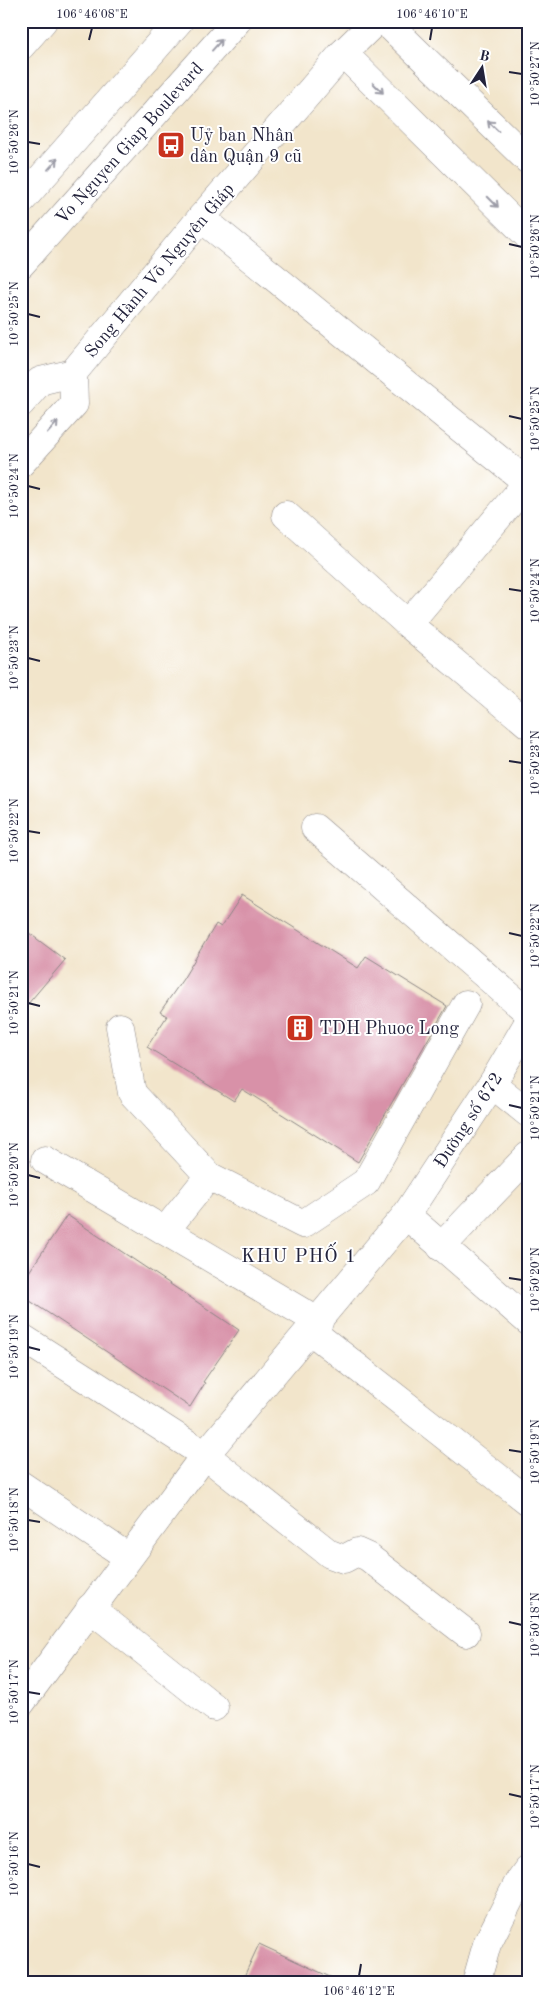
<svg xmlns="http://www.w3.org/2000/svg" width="549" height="2004" font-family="'Old Standard TT',serif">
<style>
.building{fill:#d891a8}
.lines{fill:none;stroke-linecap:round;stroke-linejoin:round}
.minor-casing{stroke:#8a8483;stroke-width:29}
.major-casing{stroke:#8a8483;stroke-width:29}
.highway-casing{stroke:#8a8483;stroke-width:29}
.minor{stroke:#fff;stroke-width:28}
.major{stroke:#fff;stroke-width:28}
.highway{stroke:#fff;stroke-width:28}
.oneway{stroke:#9c9ca7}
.ticks{fill:none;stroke:#22223b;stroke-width:2}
.labels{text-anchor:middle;stroke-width:4;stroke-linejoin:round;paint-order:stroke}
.poi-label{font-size:18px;fill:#22223b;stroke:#fff;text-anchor:start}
.street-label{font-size:18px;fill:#22223b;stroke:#fff}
.neighbourhood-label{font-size:19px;letter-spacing:1px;fill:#22223b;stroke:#fff}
.neatline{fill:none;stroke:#22223b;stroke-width:2}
.ticks-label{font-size:12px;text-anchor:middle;fill:#22223b}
</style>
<rect width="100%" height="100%" fill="#fff"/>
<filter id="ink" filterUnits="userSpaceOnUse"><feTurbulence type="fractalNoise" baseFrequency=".02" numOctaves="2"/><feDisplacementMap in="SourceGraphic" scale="10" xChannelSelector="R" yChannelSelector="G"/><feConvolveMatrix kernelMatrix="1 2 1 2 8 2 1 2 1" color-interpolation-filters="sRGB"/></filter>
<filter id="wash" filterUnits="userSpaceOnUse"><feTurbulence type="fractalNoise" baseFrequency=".0096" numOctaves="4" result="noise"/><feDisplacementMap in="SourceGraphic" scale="20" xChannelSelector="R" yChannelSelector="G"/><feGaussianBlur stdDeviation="1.12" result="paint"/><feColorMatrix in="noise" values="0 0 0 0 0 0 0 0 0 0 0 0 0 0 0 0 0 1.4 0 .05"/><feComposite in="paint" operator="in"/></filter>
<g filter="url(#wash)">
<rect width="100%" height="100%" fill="#f2e5cb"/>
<g id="blocks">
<!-- building -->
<g class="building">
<path d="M242,895L358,968L366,956L447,1006L358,1162L242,1089L234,1101L147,1047L167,1016L160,1012L183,979L216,924L221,927Z"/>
<path d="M21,927L65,960L21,1012Z"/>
<path d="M67,1215L239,1330L203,1382L205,1383L190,1407L21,1295V1284Z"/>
<path d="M259,1944L343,1983H241Z"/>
</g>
</g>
</g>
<g filter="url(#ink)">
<use href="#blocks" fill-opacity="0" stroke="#8a8483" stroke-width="1"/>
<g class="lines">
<defs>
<g id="minor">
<path d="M385,21L528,160"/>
<path d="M343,53L528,236"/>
<path d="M201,218L528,483"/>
<path d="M527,483L408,624L528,724"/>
<path d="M286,515L408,624"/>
<path d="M315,828L528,1012"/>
<path d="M120,1027L132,1093L209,1176L165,1231"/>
<path d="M492,1084L528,1113"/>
<path d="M45,1160L319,1322"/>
<path d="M209,1176L303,1224L366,1182L466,1004"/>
<path d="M406,1215L528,1321"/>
<path d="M441,1247L528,1156"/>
<path d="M311,1331L528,1501"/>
<path d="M21,1337L205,1455L330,1554L344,1559L357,1552L368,1557L466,1633"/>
<path d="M21,1485L128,1557"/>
<path d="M90,1608L214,1707"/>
<path d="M21,1703L205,1455L406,1215L492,1084L528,1023"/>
<path d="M476,1983L487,1944L518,1883L528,1869"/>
</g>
<g id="major">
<path d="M21,403L40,381L73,373L201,218L343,53L376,21"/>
<path d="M21,463L74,404L73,373"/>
</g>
<g id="highway">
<path d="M21,46L43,21"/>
<path d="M21,201L179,21"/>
<path d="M21,264L237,21"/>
</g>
</defs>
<!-- minor casing -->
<use href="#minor" class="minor-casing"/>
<!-- major casing -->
<use href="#major" class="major-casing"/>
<!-- highway casing -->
<use href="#highway" class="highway-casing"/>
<!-- minor -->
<use href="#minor" class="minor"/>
<!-- major -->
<use href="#major" class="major"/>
<!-- highway -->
<use href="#highway" class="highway"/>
</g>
<!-- one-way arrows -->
<defs><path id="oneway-shaft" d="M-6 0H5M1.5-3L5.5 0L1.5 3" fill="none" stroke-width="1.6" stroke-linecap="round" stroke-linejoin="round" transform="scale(1.25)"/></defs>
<g class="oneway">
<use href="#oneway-shaft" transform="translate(217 45) rotate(-48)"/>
<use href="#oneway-shaft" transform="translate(378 88) rotate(45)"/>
<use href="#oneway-shaft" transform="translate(493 126) rotate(-136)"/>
<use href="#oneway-shaft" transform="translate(53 164) rotate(-49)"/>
<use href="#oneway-shaft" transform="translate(493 202) rotate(45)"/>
<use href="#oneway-shaft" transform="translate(53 427) rotate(-49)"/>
</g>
</g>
<!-- ticks -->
<path class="ticks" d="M89,40L92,28M430,40L432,28M509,72L522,74M28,142L40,144M509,244L522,247M28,314L40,317M509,416L522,419M28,486L40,489M509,589L522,591M28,658L40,661M509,761L522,763M28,831L40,833M509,933L522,936M28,1003L40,1006M509,1105L522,1108M28,1175L40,1178M509,1278L522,1280M28,1347L40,1350M509,1450L522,1452M28,1520L40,1522M509,1622L522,1625M28,1692L40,1694M509,1794L522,1797M28,1864L40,1867M359,1976L361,1964"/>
<!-- icons -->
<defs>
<symbol id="bus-square" viewBox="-11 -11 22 22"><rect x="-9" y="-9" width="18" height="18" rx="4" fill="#c8321e" stroke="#fff"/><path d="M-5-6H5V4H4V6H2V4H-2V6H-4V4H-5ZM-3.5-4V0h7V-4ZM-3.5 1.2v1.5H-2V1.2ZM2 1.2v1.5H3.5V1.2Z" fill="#fff"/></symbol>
<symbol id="building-square" viewBox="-11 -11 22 22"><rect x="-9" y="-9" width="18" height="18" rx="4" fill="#c8321e" stroke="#fff"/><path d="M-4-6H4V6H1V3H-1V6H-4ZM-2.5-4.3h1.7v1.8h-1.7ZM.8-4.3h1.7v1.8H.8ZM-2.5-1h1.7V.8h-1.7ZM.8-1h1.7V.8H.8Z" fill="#fff"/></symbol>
</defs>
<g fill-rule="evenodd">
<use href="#bus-square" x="155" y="129" width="32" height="32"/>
<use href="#building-square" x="284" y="1012" width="32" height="32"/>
</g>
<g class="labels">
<!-- poi labels -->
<g class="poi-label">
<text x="190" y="141">Uỷ ban Nhân<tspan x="190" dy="21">dân Quận 9 cũ</tspan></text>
<text x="319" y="1034">TDH Phuoc Long</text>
</g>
<!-- street labels -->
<g class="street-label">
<text transform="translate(129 143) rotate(-48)" y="6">Vo Nguyen Giap Boulevard</text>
<text transform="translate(159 270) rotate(-50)" y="6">Song Hành Võ Nguyên Giáp</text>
<text transform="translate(468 1120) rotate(-57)" y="6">Đường số 672</text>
</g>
<!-- neighbourhood labels -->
<g class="neighbourhood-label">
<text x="299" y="1262">KHU PHỐ 1</text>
</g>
</g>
<!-- margin -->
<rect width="549" height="2004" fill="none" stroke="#fff" stroke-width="55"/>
<!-- north arrow -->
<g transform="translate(482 68) rotate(12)" stroke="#ffffff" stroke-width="4" paint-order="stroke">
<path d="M0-4L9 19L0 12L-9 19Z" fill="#22223b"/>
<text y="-8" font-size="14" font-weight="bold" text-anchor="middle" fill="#22223b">B</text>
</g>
<rect x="28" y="28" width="494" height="1948" class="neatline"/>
<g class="ticks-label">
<text x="92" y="18">106°46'08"E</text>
<text x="432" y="18">106°46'10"E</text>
<text transform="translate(535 74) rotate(-90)" y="4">10°50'27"N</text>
<text transform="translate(14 142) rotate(-90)" y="4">10°50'26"N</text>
<text transform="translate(535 247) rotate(-90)" y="4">10°50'26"N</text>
<text transform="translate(14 314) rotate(-90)" y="4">10°50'25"N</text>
<text transform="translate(535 419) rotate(-90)" y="4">10°50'25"N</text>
<text transform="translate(14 486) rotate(-90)" y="4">10°50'24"N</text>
<text transform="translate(535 591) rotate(-90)" y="4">10°50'24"N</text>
<text transform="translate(14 658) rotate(-90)" y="4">10°50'23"N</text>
<text transform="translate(535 763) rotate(-90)" y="4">10°50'23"N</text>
<text transform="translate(14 831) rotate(-90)" y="4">10°50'22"N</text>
<text transform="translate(535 936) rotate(-90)" y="4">10°50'22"N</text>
<text transform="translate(14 1003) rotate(-90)" y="4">10°50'21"N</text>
<text transform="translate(535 1108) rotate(-90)" y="4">10°50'21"N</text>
<text transform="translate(14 1175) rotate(-90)" y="4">10°50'20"N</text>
<text transform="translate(535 1280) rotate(-90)" y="4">10°50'20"N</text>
<text transform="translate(14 1347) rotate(-90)" y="4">10°50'19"N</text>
<text transform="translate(535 1452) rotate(-90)" y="4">10°50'19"N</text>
<text transform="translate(14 1520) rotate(-90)" y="4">10°50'18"N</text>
<text transform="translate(535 1625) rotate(-90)" y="4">10°50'18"N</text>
<text transform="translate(14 1692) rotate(-90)" y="4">10°50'17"N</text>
<text transform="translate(535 1797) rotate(-90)" y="4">10°50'17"N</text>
<text transform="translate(14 1864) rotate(-90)" y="4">10°50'16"N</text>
<text x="359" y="1995">106°46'12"E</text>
</g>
</svg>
